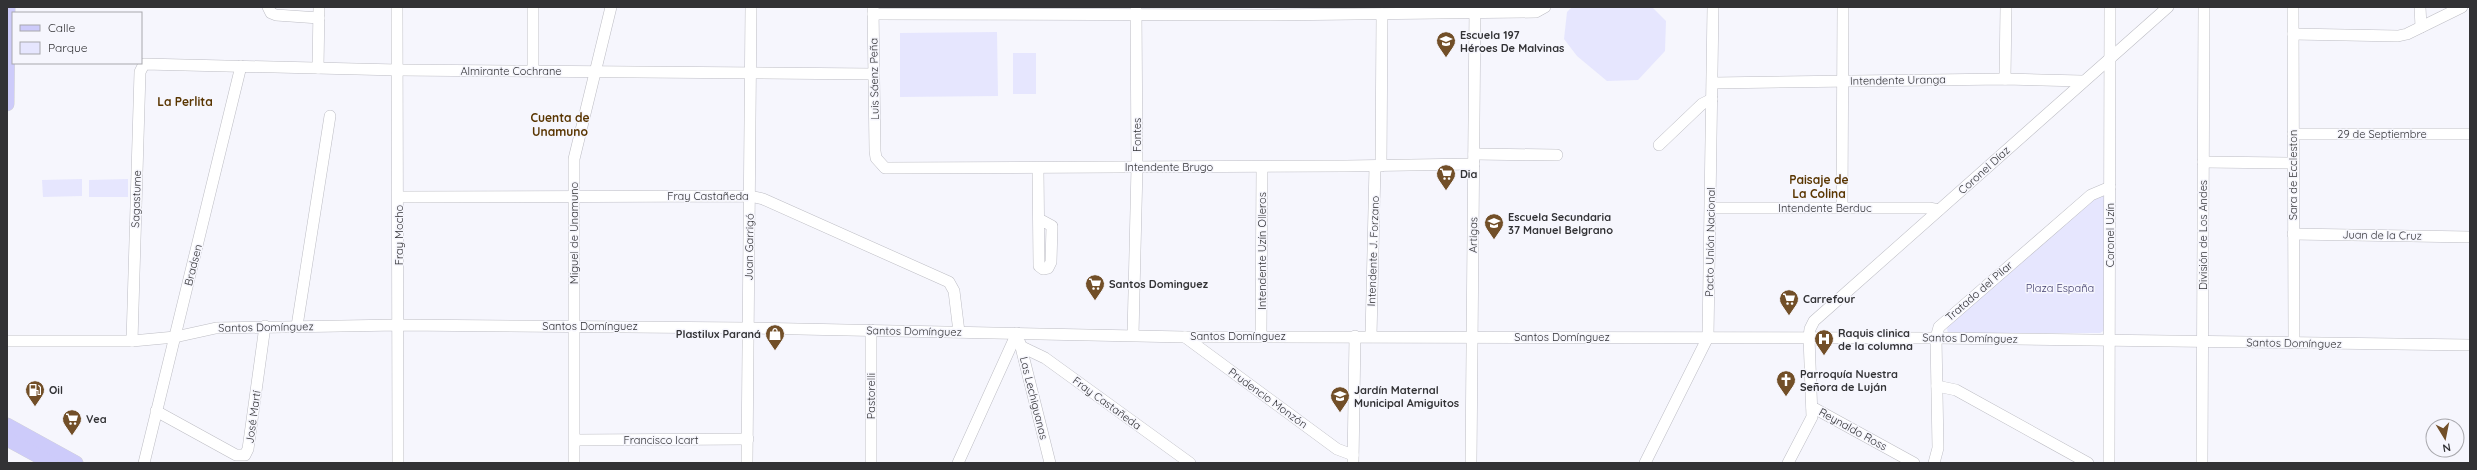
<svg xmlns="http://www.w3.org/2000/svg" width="2477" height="470" font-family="Quicksand,sans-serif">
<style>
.green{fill:#e6e6fe}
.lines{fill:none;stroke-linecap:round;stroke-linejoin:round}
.minor-casing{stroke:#bdbdc4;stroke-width:12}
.major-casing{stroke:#d2d2d3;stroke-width:15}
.minor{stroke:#fff;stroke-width:11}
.major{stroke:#cdcbfa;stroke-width:14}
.labels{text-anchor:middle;stroke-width:3;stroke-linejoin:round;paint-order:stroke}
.poi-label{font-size:11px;font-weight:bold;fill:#323235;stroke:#f6f6fd;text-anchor:start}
.street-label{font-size:11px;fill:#323235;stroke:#f6f6fd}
.park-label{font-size:11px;fill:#44416f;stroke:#f6f6fd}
.neighbourhood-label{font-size:12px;font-weight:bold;fill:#593500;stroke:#f6f6fd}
</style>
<rect width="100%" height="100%" fill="#f6f6fd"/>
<!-- green -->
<g class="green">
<path d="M1572,7H1652L1666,21L1665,51L1638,80L1607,81L1577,56L1564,39L1567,12Z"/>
<path d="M997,32L998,96L900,97V33Z"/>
<rect x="1013" y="53" width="23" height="41"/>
<path d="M82,179V196L43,197L42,180Z"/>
<path d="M128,179V197H89V180Z"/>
<path d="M2107,195L2105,330L2100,333H1948L1947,329L1948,324L2097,197Z"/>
</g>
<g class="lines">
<defs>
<g id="minor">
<path d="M268,7L271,13L276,15L319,18"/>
<path d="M397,7L398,463"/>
<path d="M873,7L875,151L876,158L885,168L1346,166L1474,164"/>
<path d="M2293,7L2294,343"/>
<path d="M2420,7L2421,27"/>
<path d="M873,14L1261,15L1536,12L1545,7"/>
<path d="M2293,34L2398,36L2407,34L2462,7"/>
<path d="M318,68L319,7"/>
<path d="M533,71V7"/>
<path d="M2005,79L2006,7"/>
<path d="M1713,83L2005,79L2082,81"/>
<path d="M2293,134H2470"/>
<path d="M1659,145L1702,104L1712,99"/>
<path d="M1474,154L1557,155"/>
<path d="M2203,162L2293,163"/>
<path d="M1381,166L1382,14"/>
<path d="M1038,168L1039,266L1043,269L1048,268L1051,262L1052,226L1039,219"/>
<path d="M398,197L750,196L763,199L949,282L954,291L959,332"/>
<path d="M1711,208H1929L1939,210"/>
<path d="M1842,208L1843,7"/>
<path d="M2293,234L2470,237"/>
<path d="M297,326L330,116"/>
<path d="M871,330V463"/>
<path d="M1133,335L1137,167L1136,7"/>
<path d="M1261,336L1262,167"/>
<path d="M1371,336L1375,166"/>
<path d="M1185,337L1337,449L1353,455"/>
<path d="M7,341H132L175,337L216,328L399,325L748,328L1185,337L1936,338L2470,345"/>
<path d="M132,341L140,72L144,64L398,70L874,74"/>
<path d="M1020,343L1050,463"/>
<path d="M1022,347L1045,358L1190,463"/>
<path d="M1937,386L1956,390L2088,463"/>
<path d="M1812,407L1914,463"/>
<path d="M156,411L236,455H245L248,449L265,326"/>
<path d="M575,440L748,439"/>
<path d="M144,463L241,66"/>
<path d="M574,463V159L611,7"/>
<path d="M747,463L751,7"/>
<path d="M958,463L1017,333"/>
<path d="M1353,463L1355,336"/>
<path d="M1471,463L1475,7"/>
<path d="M1645,463L1708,337L1713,7"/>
<path d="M1788,463L1812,417L1809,337L1810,329L1814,321L2168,7"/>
<path d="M1934,463L1938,448L1936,338L1939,327L2091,195L2110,187"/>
<path d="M2109,463L2110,7"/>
<path d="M2202,463L2204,7"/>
</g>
<g id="major">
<path d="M7,104L8,7"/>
<path d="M7,425L76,463"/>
<path d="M7,439L51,463"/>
</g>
</defs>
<!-- minor casing -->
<use href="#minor" class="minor-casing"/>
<!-- major casing -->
<use href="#major" class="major-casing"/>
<!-- minor -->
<use href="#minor" class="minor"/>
<!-- major -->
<use href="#major" class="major"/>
</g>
<!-- icons -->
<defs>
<symbol id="school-pin" viewBox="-11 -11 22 30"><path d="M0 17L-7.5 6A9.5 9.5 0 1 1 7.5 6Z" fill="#724f28" stroke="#f6f6fd"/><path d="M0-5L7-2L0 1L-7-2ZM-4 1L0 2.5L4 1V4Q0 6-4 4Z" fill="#fff"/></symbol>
<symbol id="supermarket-pin" viewBox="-11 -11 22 30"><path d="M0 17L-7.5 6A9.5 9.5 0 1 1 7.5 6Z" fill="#724f28" stroke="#f6f6fd"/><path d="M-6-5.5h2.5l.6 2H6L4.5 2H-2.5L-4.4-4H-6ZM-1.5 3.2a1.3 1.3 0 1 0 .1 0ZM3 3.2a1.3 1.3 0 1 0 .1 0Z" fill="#fff"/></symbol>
<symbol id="shop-pin" viewBox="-11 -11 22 30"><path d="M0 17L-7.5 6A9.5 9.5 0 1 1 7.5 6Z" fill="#724f28" stroke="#f6f6fd"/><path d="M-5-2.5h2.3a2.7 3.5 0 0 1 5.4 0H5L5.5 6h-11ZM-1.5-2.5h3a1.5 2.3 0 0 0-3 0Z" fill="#fff"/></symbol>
<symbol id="hospital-pin" viewBox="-11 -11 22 30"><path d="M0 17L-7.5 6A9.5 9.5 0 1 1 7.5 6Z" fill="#724f28" stroke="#f6f6fd"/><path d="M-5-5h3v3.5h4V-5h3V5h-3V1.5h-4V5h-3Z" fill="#fff"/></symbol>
<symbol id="church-pin" viewBox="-11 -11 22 30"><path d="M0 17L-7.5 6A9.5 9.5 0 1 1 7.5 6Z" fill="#724f28" stroke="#f6f6fd"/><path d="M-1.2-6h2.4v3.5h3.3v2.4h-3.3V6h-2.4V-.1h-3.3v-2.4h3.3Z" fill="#fff"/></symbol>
<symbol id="fuel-pin" viewBox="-11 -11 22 30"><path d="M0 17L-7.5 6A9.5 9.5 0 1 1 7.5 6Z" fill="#724f28" stroke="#f6f6fd"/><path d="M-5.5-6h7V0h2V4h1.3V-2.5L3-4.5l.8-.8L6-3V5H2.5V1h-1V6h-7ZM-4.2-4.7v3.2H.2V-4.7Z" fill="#fff"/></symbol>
</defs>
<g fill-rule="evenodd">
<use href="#school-pin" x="1435" y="30" width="22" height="30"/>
<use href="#supermarket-pin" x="1435" y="163" width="22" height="30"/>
<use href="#school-pin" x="1483" y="212" width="22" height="30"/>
<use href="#supermarket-pin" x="1084" y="273" width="22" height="30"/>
<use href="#supermarket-pin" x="1778" y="288" width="22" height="30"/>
<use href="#shop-pin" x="764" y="323" width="22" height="30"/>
<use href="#hospital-pin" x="1813" y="328" width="22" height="30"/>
<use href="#church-pin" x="1775" y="369" width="22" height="30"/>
<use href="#fuel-pin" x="24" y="379" width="22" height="30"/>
<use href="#school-pin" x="1329" y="385" width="22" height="30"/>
<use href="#supermarket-pin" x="61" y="408" width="22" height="30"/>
</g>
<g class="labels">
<!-- poi labels -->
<g class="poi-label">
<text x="1460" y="39">Escuela 197<tspan x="1460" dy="13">Héroes De Malvinas</tspan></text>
<text x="1460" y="178">Dia</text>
<text x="1508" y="221">Escuela Secundaria<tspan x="1508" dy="13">37 Manuel Belgrano</tspan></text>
<text x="1109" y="288">Santos Dominguez</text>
<text x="1803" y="303">Carrefour</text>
<text x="1838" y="337">Raquis clinica<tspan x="1838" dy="13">de la columna</tspan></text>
<text x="761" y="338" text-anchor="end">Plastilux Paraná</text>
<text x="1800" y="378">Parroquía Nuestra<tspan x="1800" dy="13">Señora de Luján</tspan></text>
<text x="49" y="394">Oil</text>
<text x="1354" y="394">Jardín Maternal<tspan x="1354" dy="13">Municipal Amiguitos</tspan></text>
<text x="86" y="423">Vea</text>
</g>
<!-- street labels -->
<g class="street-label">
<text x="511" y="75">Almirante Cochrane</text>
<text transform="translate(874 79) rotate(-91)" y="4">Luis Sáenz Peña</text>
<text transform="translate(1898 80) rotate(-1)" y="4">Intendente Uranga</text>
<text x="2382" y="138">29 de Septiembre</text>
<text transform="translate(1137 135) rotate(-90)" y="4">Fontes</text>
<text x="1169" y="171">Intendente Brugo</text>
<text transform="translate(1984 170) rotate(-42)" y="4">Coronel Díaz</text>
<text transform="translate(2293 175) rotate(-90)" y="4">Sara de Eccleston</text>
<text x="708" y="200">Fray Castañeda</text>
<text transform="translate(136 199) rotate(-88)" y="4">Sagastume</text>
<text x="1825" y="212">Intendente Berduc</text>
<text transform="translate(574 233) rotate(-90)" y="4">Miguel de Unamuno</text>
<text transform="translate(399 235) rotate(-90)" y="4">Fray Mocho</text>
<text transform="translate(1473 235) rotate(-89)" y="4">Artigas</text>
<text transform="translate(2110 235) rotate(-90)" y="4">Coronel Uzín</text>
<text transform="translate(2203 235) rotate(-90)" y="4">División de Los Andes</text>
<text transform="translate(2382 235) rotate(1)" y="4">Juan de la Cruz</text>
<text transform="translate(1710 242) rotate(-89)" y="4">Pacto Unión Nacional</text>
<text transform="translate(749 247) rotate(-89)" y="4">Juan Garrigó</text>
<text transform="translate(1262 251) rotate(-90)" y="4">Intendente Uzín Olleros</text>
<text transform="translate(1373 251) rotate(-88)" y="4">Intendente J. Forzano</text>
<text transform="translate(193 265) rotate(-76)" y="4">Bradsen</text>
<text transform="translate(1979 291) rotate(-41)" y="4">Tratado del Pilar</text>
<text x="590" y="330">Santos Domínguez</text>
<text transform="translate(266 327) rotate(-1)" y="4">Santos Domínguez</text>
<text transform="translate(914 331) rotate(1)" y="4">Santos Domínguez</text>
<text x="1238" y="340">Santos Domínguez</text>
<text x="1562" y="341">Santos Domínguez</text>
<text transform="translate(1970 338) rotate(1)" y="4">Santos Domínguez</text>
<text transform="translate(2294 343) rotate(1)" y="4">Santos Domínguez</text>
<text transform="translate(871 396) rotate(-90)" y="4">Pastorelli</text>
<text transform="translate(1034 398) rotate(76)" y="4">Las Lechiguanas</text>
<text transform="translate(1268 398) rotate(36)" y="4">Prudencio Monzón</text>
<text transform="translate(1107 403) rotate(36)" y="4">Fray Castañeda</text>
<text transform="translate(253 417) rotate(-82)" y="4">José Martí</text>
<text transform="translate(1853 429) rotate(29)" y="4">Reynaldo Ross</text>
<text x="661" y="444">Francisco Icart</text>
</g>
<!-- park labels -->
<g class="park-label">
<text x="2060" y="292">Plaza España</text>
</g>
<!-- neighbourhood labels -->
<g class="neighbourhood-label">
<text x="185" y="106">La Perlita</text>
<text x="560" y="122">Cuenta de<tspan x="560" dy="14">Unamuno</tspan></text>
<text x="1819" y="184">Paisaje de<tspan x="1819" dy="14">La Colina</tspan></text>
</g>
</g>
<!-- border -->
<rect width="2477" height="470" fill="none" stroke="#323235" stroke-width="16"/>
<!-- legend -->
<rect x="12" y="12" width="130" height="52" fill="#f6f6fd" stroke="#a8a8ad"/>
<rect x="20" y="25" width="20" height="6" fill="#cdcbfa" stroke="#a8a8ad"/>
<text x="48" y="32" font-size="12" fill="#323235">Calle</text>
<rect x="20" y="42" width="20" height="12" fill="#e6e6fe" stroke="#a8a8ad"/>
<text x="48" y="52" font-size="12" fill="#323235">Parque</text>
<!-- north arrow -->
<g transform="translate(2445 438) rotate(170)"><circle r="19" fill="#f6f6fd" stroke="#a8a8ad"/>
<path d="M0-3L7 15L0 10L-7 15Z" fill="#724f28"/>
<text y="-6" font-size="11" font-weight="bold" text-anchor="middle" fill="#323235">N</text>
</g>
</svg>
